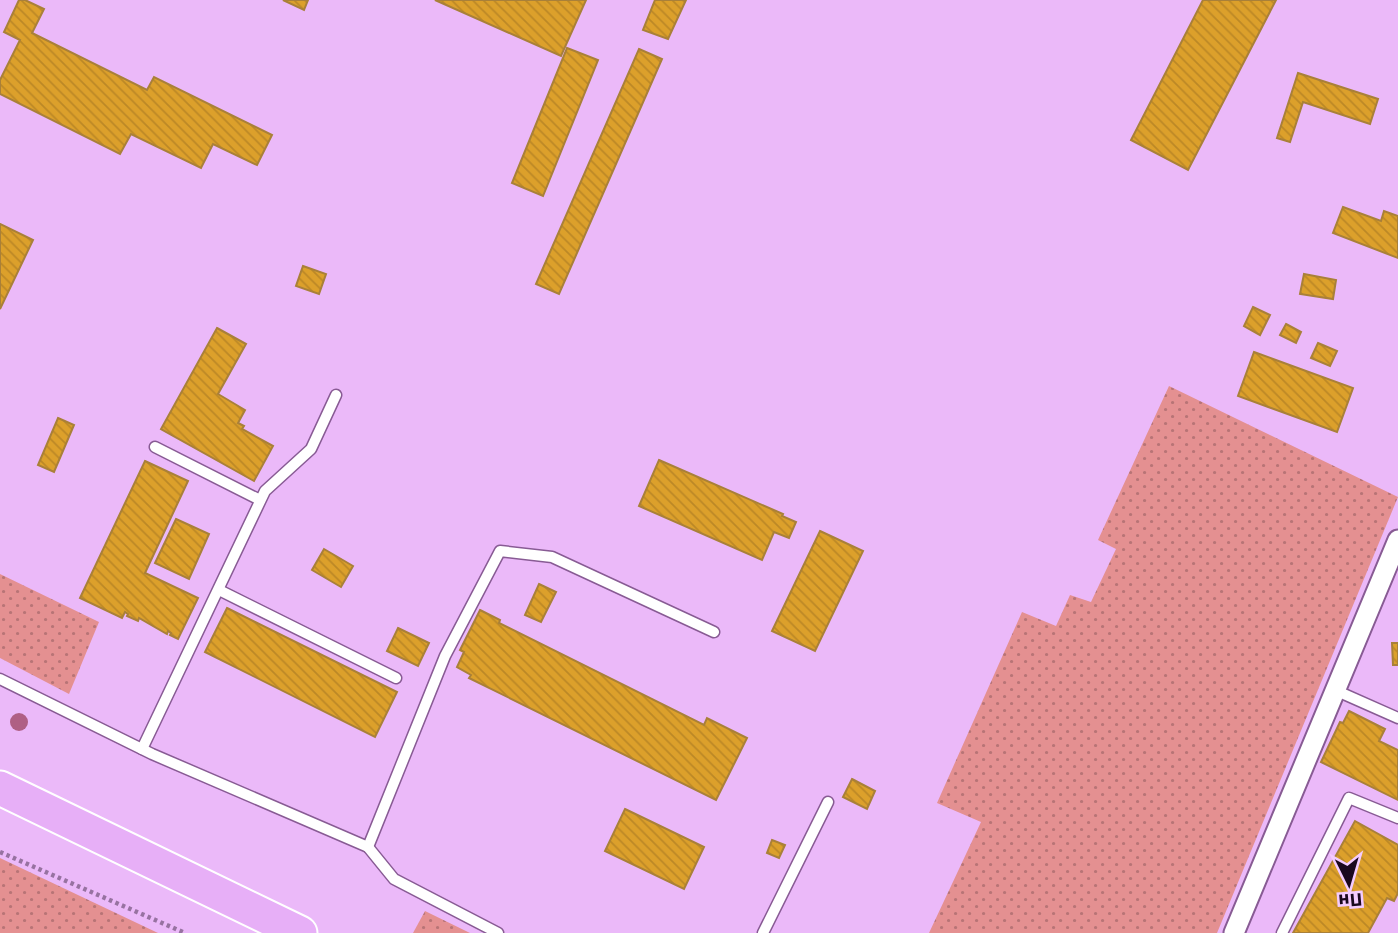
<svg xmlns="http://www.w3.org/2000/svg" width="1398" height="933" font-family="'Source Sans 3',sans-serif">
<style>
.grass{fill:url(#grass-dots)}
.building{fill:url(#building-back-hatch);stroke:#a98039;stroke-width:2}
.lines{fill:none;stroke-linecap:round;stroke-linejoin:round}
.service-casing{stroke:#885b94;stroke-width:13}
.minor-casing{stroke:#885b94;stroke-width:23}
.trunk-casing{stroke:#fff;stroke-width:37}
.path{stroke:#9772a1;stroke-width:4.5;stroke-dasharray:3.5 3.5;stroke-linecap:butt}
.service{stroke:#fff;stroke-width:10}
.minor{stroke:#fff;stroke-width:19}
.trunk{stroke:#e7aff7;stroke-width:33}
.tree{fill:#af5f84}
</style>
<defs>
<pattern id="grass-dots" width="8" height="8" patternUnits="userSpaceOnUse" patternTransform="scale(1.75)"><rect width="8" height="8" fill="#e49091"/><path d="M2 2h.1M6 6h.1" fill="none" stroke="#b87476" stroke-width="1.8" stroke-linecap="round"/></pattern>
<pattern id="building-back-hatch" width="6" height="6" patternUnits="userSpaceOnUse" patternTransform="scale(1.75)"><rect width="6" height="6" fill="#dca02b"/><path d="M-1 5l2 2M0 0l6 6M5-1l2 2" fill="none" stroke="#bc8826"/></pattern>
</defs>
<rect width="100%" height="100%" fill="#ebb9f9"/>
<!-- grass -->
<g class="grass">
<path d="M1169,386L1398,497L1217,933H929L981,822L937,803L1022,612L1056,626L1070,595L1091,602L1116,549L1098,540Z"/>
<path d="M0,574L99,622L69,694L0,658Z"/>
<path d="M0,858L158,933H0Z"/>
<path d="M425,911L470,933H413Z"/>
</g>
<!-- building -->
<g class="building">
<path d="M19,0H25L44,9L32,33L147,90L154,77L272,135L257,165L213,144L201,168L131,134L120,154L0,94V80L20,40L4,32Z"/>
<path d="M283,0H308L304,10Z"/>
<path d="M435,0H586L561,56Z"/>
<path d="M655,0H686L668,39L643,30Z"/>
<path d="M1203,0H1276L1188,170L1131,140Z"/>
<path d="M567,48L598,60L543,196L512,183Z"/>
<path d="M639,49L662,59L559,294L536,284Z"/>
<path d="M1298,73L1378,99L1370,124L1303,102L1290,142L1277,138Z"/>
<path d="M1343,207L1381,221L1384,211L1398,216V258L1333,233Z"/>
<path d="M0,224L33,240L0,309Z"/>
<path d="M303,266L326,274L319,294L296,286Z"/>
<path d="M1304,274L1336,280L1333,299L1300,294Z"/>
<path d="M1253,307L1270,315L1260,335L1244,326Z"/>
<path d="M1286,324L1301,332L1296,343L1280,335Z"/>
<path d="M217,328L246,344L218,394L245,410L238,423L244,426L242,429L273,446L254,481L161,429Z"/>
<path d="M1318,343L1337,351L1330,366L1311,358Z"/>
<path d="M1254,352L1353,388L1337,432L1238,396Z"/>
<path d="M58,418L74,425L54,472L38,465Z"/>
<path d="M659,460L783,514L782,516L796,522L789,538L774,532L762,560L639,506Z"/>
<path d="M145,461L188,481L145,573L198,598L178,639L170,635L171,633L168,631L167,634L139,618L138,621L127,616L128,614L125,612L122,618L80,598Z"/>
<path d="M176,519L209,534L189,579L155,563Z"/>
<path d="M820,531L863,551L815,651L772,631Z"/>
<path d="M324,549L353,566L341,587L312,570Z"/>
<path d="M539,584L556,592L541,622L525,615Z"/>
<path d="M227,608L397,692L375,737L205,652Z"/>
<path d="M480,610L500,620L499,623L704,725L707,718L747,738L716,800L469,678L471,675L457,667L464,652L460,650Z"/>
<path d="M398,628L429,643L418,666L387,651Z"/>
<path d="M1392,643H1398V665H1393Z"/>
<path d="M1349,711L1385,729L1379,741L1398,750V800L1321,762L1340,722L1343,723Z"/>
<path d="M852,779L875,791L867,809L843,797Z"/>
<path d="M625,809L704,847L684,889L605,851Z"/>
<path d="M1355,821L1398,845V893L1394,901L1387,898L1368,933H1293Z"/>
<path d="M772,840L785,845L779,858L767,853Z"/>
</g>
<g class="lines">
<defs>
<g id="service">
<path d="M155,447L260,500"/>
<path d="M219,590L396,678"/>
<path d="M0,679L152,754L368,847L445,656L500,551L552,557L714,632"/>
<path d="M1337,691L1398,718"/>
<path d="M142,749L265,491L311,449L336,395"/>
<path d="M368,847L394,879L498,933"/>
<path d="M763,933L828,802"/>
<path d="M1282,933L1349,798L1398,818"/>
</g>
<path id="minor" d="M1234,933L1398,540"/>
<path id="trunk" d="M0,788L300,933"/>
</defs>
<!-- service casing -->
<use href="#service" class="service-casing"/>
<!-- minor casing -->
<use href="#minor" class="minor-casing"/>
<!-- trunk casing -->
<use href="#trunk" class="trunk-casing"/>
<!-- path -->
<path class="path" d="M0,852L185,933"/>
<!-- service -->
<use href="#service" class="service"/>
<!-- minor -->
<use href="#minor" class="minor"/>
<!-- trunk -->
<use href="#trunk" class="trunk"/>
</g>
<!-- trees -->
<circle class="tree" cx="19" cy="722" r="9"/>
<!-- north arrow -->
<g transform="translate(1349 884) rotate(175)" stroke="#f3cbfe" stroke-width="5" paint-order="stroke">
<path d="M0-5L12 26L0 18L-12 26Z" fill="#1a081e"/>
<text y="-10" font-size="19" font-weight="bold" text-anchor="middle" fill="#1a081e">Пн</text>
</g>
</svg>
